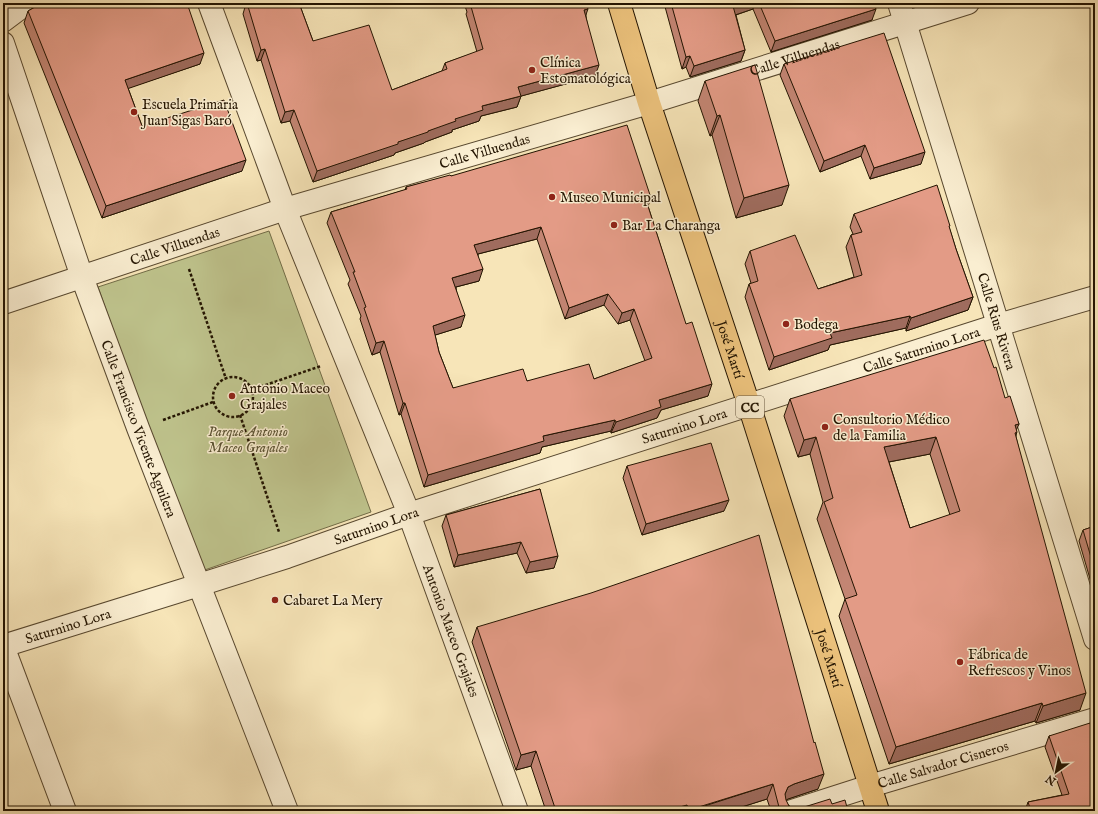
<svg xmlns="http://www.w3.org/2000/svg" width="1098" height="814" font-family="'IM FELL English',serif">
<style>
.green{fill:#bfc48d;stroke:#716c47}
.lines{fill:none;stroke-linecap:round;stroke-linejoin:round}
.minor-casing{stroke:#58482f;stroke-width:24}
.tertiary-casing{stroke:#58482f;stroke-width:24}
.primary-casing{stroke:#231401;stroke-width:24}
.path{stroke:#231401;stroke-width:2.5;stroke-dasharray:3 2;stroke-linecap:butt}
.minor{stroke:#faeed1;stroke-width:22}
.tertiary{stroke:#faeed1;stroke-width:22}
.primary{stroke:#ecc27c;stroke-width:22}
.wall{fill:#c38573;stroke:#231401;fill-rule:evenodd}
.shaded-wall{fill:#9f6c5e;stroke:#231401}
.building{fill:#e39b86;stroke:#231401;fill-rule:evenodd}
.poi-dot{fill:#8f2418;stroke:#faeed1;stroke-width:1.5}
.labels{text-anchor:middle;stroke-width:3;stroke-linejoin:round;paint-order:stroke}
.shield{fill:#faeed1;stroke:#64553f;stroke-width:1}
.shield-label{font-size:13px;font-weight:bold;fill:#231401}
.street-label{font-size:14px;fill:#231401;stroke:#faeed1}
.poi-label{font-size:14px;fill:#231401;stroke:#faeed1;text-anchor:start}
.park-label{font-size:14px;font-style:italic;fill:#5a5232;stroke:#faeed1}
</style>
<rect width="100%" height="100%" fill="#f7e5b8"/>
<filter id="stains"><feTurbulence type="fractalNoise" baseFrequency=".005" numOctaves="4"/><feColorMatrix values="0 0 0 0 .2 0 0 0 0 .09 0 0 0 0 .02 0 0 0 .5 -.17"/></filter>
<radialGradient id="worn" r=".72"><stop offset=".6" stop-color="#630" stop-opacity="0"/><stop offset="1" stop-color="#630" stop-opacity=".3"/></radialGradient>
<!-- green -->
<path class="green" d="M269,231L371,512L199,572L98,287Z"/>
<g class="lines">
<defs>
<g id="minor">
<path id="s1" d="M899,3L1095,639"/>
<path d="M3,21L27,3"/>
<path id="s2" d="M3,43L82,277L138,428L287,811"/>
<path id="s3" d="M3,303L285,209L649,103L968,3"/>
<path d="M3,646L65,811"/>
<path id="s4" d="M792,811L870,786L1095,719"/>
</g>
<g id="tertiary">
<path id="s5" d="M209,3L285,209L409,514L517,811"/>
<path id="s6" d="M3,646L199,585L287,557L409,514L998,325L1095,297"/>
</g>
<g id="primary">
<path id="s7" d="M619,3L649,103L749,405L878,811"/>
</g>
</defs>
<!-- minor casing -->
<use href="#minor" class="minor-casing"/>
<!-- tertiary casing -->
<use href="#tertiary" class="tertiary-casing"/>
<!-- primary casing -->
<use href="#primary" class="primary-casing"/>
<!-- path -->
<g class="path">
<path d="M189,269L226,379"/>
<circle cx="233" cy="397" r="20"/>
<path d="M251,390L321,366"/>
<path d="M240,415L279,532"/>
<path d="M163,420L213,402"/>
</g>
<!-- minor -->
<use href="#minor" class="minor"/>
<!-- tertiary -->
<use href="#tertiary" class="tertiary"/>
<!-- primary -->
<use href="#primary" class="primary"/>
</g>
<!-- wall -->
<g class="wall">
<path d="M39,3H187L200,64L128,88L142,126L242,171L102,218L24,23L28,11L38,5Z"/>
<path d="M244,3H299L313,41L392,90L442,71L445,63L477,52L466,14L467,12L464,3H586V16L595,76L521,96L517,107L481,116L479,121L452,130V132L425,142L424,143L395,153L394,155L313,182L290,121L281,123L261,60L257,61L243,14L245,7Z"/>
<path d="M664,3H874L872,20L771,52L753,9L736,15L745,50L741,61L690,77L686,67L682,69Z"/>
<path d="M784,64L921,164L870,179L861,156L820,172L780,75Z"/>
<path d="M705,81L782,205L736,218L712,135L710,136L698,101Z"/>
<path d="M451,176L648,206L708,396L661,410L657,418L611,433V431L542,447L540,453L424,487L401,414L399,415L380,352L372,355L360,319L361,316L348,284L350,280L327,223L331,212L405,190L406,187ZM537,239L565,319L604,305L618,324L630,320L645,361L594,379L527,381L453,388L439,352L435,335L461,327L456,287L479,281L478,254Z"/>
<path d="M854,214L949,227L956,249L973,297L968,310L906,331V328L830,345L828,350L769,370L745,297L749,284L751,283L745,264L750,251L818,289L854,277L846,247L851,235L853,234L850,227Z"/>
<path d="M1005,398L1019,424L1016,429V437L1080,710L1036,723L1035,721L889,764L839,616L845,599L817,519L823,502L810,454L798,457L784,416L790,399ZM930,454L950,515L910,528L889,462Z"/>
<path d="M627,466L724,511L642,535L623,478Z"/>
<path d="M540,489L554,568L526,573L517,553L454,567L442,526L446,515Z"/>
<path d="M1095,526V596L1079,541L1083,530Z"/>
<path d="M477,627L818,789L788,799L786,801L789,806L795,808L832,804L848,811H771L767,799L729,811H546L531,766L516,770L472,642Z"/>
<path d="M1092,730L1095,811H1025L1028,802L1062,795L1045,747L1049,736Z"/>
</g>
<!-- shaded-wall -->
<g class="shaded-wall">
<path d="M742,3H755L753,9L729,17L733,6Z"/>
<path d="M588,9L584,20V10Z"/>
<path d="M876,9L872,20L771,52L775,41Z"/>
<path d="M265,49L261,60L257,61L261,50Z"/>
<path d="M745,50L741,61L690,77L694,66Z"/>
<path d="M204,53L200,64L121,91L125,80Z"/>
<path d="M690,56L686,67L682,69L686,57Z"/>
<path d="M599,65L595,76L514,98L518,87Z"/>
<path d="M521,96L517,107L481,116L479,121L452,130V132L425,142L424,143L395,153L394,155L313,182L317,171L428,131L455,119L482,106Z"/>
<path d="M294,110L290,121L281,123L285,112Z"/>
<path d="M720,115L712,135L710,136L717,116Z"/>
<path d="M865,145L861,156L820,172L824,161Z"/>
<path d="M925,152L921,164L870,179L874,168Z"/>
<path d="M246,160L242,171L102,218L106,206Z"/>
<path d="M789,185L782,205L736,218L744,198Z"/>
<path d="M651,198L647,209L646,200Z"/>
<path d="M541,227L537,239L470,256L474,245Z"/>
<path d="M483,269L479,281L448,289L452,278Z"/>
<path d="M608,294L604,305L565,319L569,308Z"/>
<path d="M973,297L968,310L906,331L911,318Z"/>
<path d="M634,309L630,320L618,324L622,313Z"/>
<path d="M465,315L461,327L429,337L433,326Z"/>
<path d="M910,316L906,328L830,345L828,350L769,370L774,357L830,333Z"/>
<path d="M384,341L380,352L372,355L376,343Z"/>
<path d="M712,384L708,396L661,410L657,418L611,433L616,422L659,400Z"/>
<path d="M403,403H405L401,414L399,415Z"/>
<path d="M615,420L611,431L542,447L540,453L424,487L428,475L543,436Z"/>
<path d="M1019,424L1015,433L1017,432L1011,450L1015,425Z"/>
<path d="M816,437L810,454L798,457L804,440Z"/>
<path d="M936,437L930,454L878,464L884,447Z"/>
<path d="M729,500L724,511L642,535L646,524Z"/>
<path d="M521,542L517,553L454,567L458,555Z"/>
<path d="M558,556L554,568L526,573L530,562Z"/>
<path d="M1086,693L1080,710L1036,723L1043,706Z"/>
<path d="M1042,703L1035,721L889,764L896,747Z"/>
<path d="M536,751L531,766L516,770L521,755Z"/>
<path d="M824,774L818,789L788,799L783,802L785,794L788,787L794,784Z"/>
<path d="M773,784L767,799L729,811H689Z"/>
<path d="M687,805L685,811H665Z"/>
</g>
<!-- building -->
<g class="building">
<path d="M42,3H187L204,53L125,80L142,126L224,100L246,160L106,206L28,11Z"/>
<path d="M247,3H299L313,41L369,25L392,90L447,69L445,63L483,49L470,3H586L588,9L584,10L599,65L518,87L521,96L482,106L483,110L455,119L456,121L428,131V132L398,142V144L317,171L294,110L285,112L265,49L261,50Z"/>
<path d="M671,3H742L733,6L745,50L694,66L690,56L686,57Z"/>
<path d="M759,3H874L876,9L775,41Z"/>
<path d="M884,33L925,152L874,168L865,145L824,161L784,64Z"/>
<path d="M755,65L789,185L744,198L720,115L717,116L705,81Z"/>
<path d="M627,125L651,198L646,200L686,324L692,322L712,384L659,400L661,407L616,422L615,420L543,436L544,441L428,475L405,403H403L384,341L376,343L364,308L366,307L353,272H355L331,212L407,189L406,187L450,175L451,176ZM541,227L569,308L608,294L622,313L634,309L652,358L594,379L589,364L527,381L523,369L453,388L439,352L433,326L465,315L452,278L483,269L474,245Z"/>
<path d="M937,185L950,226H949L956,249L973,297L911,318L910,316L830,333L832,338L774,357L749,284L758,281L750,251L795,235L818,289L862,275L851,235L862,232L854,214Z"/>
<path d="M984,340L994,368L996,367L1005,398L1010,396L1019,424L1015,425L1017,432L1015,433L1086,693L1043,706L1042,703L896,747L845,599L857,595L824,502L833,498L816,437L804,440L790,399ZM936,437L960,511L910,528L884,447Z"/>
<path d="M711,443L729,500L646,524L627,466Z"/>
<path d="M540,489L558,556L530,562L521,542L458,555L446,515Z"/>
<path d="M1095,526V571L1083,530Z"/>
<path d="M759,535L814,743L815,742L824,774L794,784L788,787L785,794L786,800L789,806L795,808H801L830,799L832,804L845,800L848,811H780L773,784L689,810L687,805L665,811H556L536,751L521,755L477,627L591,593Z"/>
<path d="M1090,723L1092,730H1095V811H1031L1028,802L1069,794L1049,736Z"/>
</g>
<!-- markers -->
<g class="poi-dot">
<circle cx="532" cy="70" r="4"/>
<circle cx="134" cy="112" r="4"/>
<circle cx="552" cy="197" r="4"/>
<circle cx="614" cy="225" r="4"/>
<circle cx="786" cy="324" r="4"/>
<circle cx="232" cy="396" r="4"/>
<circle cx="825" cy="427" r="4"/>
<circle cx="275" cy="600" r="4"/>
<circle cx="960" cy="662" r="4"/>
</g>
<g class="labels">
<!-- shield labels -->
<rect class="shield" x="736" y="396" width="28" height="22" rx="3"/>
<g class="shield-label">
<text x="750" y="412">CC</text>
</g>
<!-- street labels -->
<g class="street-label">
<text dy="5" stroke="none"><textPath href="#s3" startOffset="829">Calle Villuendas</textPath></text>
<text dy="5" stroke="none"><textPath href="#s3" startOffset="505">Calle Villuendas</textPath></text>
<text dy="5" stroke="none"><textPath href="#s3" startOffset="181">Calle Villuendas</textPath></text>
<text dy="5" stroke="none"><textPath href="#s1" startOffset="333">Calle Rius Rivera</textPath></text>
<text dy="5" stroke="none"><textPath href="#s7" startOffset="364">José Martí</textPath></text>
<text dy="5" stroke="none"><textPath href="#s6" startOffset="965">Calle Saturnino Lora</textPath></text>
<text dy="5" stroke="none"><textPath href="#s6" startOffset="716">Saturnino Lora</textPath></text>
<text dy="5" stroke="none"><textPath href="#s2" startOffset="409">Calle Francisco Vicente Aguilera</textPath></text>
<text dy="5" stroke="none"><textPath href="#s6" startOffset="392">Saturnino Lora</textPath></text>
<text dy="5" stroke="none"><textPath href="#s6" startOffset="68">Saturnino Lora</textPath></text>
<text dy="5" stroke="none"><textPath href="#s5" startOffset="673">Antonio Maceo Grajales</textPath></text>
<text dy="5" stroke="none"><textPath href="#s7" startOffset="688">José Martí</textPath></text>
<text dy="5" stroke="none"><textPath href="#s4" startOffset="158">Calle Salvador Cisneros</textPath></text>
</g>
<!-- poi labels -->
<g class="poi-label">
<text x="540" y="67">Clínica<tspan x="540" dy="16">Estomatológica</tspan></text>
<text x="142" y="109">Escuela Primaria<tspan x="142" dy="16">Juan Sigas Baró</tspan></text>
<text x="560" y="202">Museo Municipal</text>
<text x="622" y="230">Bar La Charanga</text>
<text x="794" y="329">Bodega</text>
<text x="240" y="393">Antonio Maceo<tspan x="240" dy="16">Grajales</tspan></text>
<text x="833" y="424">Consultorio Médico<tspan x="833" dy="16">de la Familia</tspan></text>
<text x="283" y="605">Cabaret La Mery</text>
<text x="968" y="659">Fábrica de<tspan x="968" dy="16">Refrescos y Vinos</tspan></text>
</g>
<!-- park labels -->
<g class="park-label">
<text x="248" y="436">Parque Antonio<tspan x="248" dy="16">Maceo Grajales</tspan></text>
</g>
</g>
<!-- margin -->
<rect width="1098" height="814" fill="none" stroke="#f7e5b8" stroke-width="16"/>
<rect x="4" y="4" width="1090" height="806" fill="none" stroke="#231401" stroke-width="2"/>
<rect x="8" y="8" width="1082" height="798" fill="none" stroke="#231401"/>
<!-- north arrow -->
<g transform="translate(1056 772) rotate(213)" stroke="#faeed1" stroke-width="3" paint-order="stroke">
<path d="M0-3L7 15L0 10L-7 15Z" fill="#231401"/>
<text y="-6" font-size="11" font-weight="bold" text-anchor="middle" fill="#231401">N</text>
</g>
<rect width="100%" height="100%" filter="url(#stains)"/>
<rect width="100%" height="100%" fill="url(#worn)"/>
</svg>
